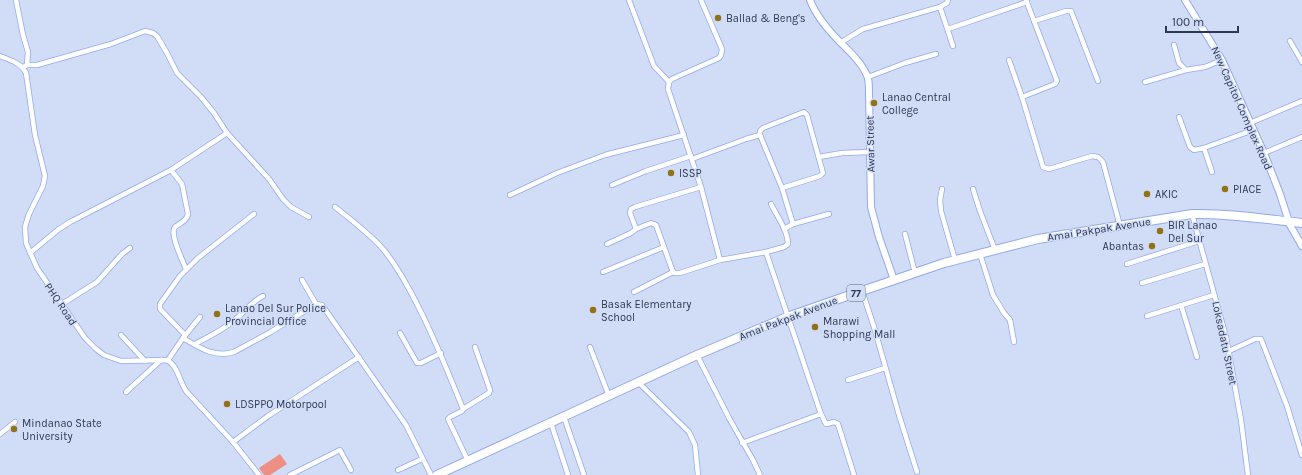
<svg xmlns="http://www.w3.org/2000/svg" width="1302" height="475" font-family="Karla,sans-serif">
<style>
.green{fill:#ed8f82}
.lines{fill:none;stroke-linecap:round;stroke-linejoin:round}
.street-casing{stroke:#92a9e9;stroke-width:6}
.secondary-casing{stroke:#92a9e9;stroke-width:8}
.highway-casing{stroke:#92a9e9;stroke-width:10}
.street{stroke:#fff;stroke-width:4.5}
.secondary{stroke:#fff;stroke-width:6}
.highway{stroke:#fff;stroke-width:8}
.poi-dot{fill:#917218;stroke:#d1dcf7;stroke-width:1.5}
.labels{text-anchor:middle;stroke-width:3;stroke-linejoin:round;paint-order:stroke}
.shield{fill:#d1dcf7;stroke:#5f6984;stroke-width:1}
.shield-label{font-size:10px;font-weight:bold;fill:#2e3852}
.poi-label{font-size:11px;fill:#2e3852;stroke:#d1dcf7;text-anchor:start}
.street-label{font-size:11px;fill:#2e3852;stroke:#d1dcf7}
</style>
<rect width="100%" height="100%" fill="#d1dcf7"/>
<!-- green -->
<path class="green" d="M280,454L287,464L270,475H264L259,468Z"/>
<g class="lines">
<defs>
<g id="street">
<path d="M16,0L23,35L28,52L27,65"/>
<path d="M629,0L654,66L669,82"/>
<path d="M701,0L722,49L721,55L719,58L672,79L669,82L668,89L701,187L720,260L766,252L821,414L742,443"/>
<path d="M940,7L947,3L948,0"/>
<path d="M1034,21L1066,11H1071L1098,81"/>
<path d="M948,29L1027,2"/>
<path d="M1290,41L1302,62"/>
<path d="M840,43L863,29L940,7L953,46"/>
<path d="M1174,45L1179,63L1186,70"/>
<path d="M0,56C10,60 21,63 26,73L35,135L45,176L43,186L29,214L25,227L26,243L37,268L85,338L96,349L104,355L121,361L165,360C177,362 179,381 186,391L233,442L259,475"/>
<path d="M1009,60L1022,97L1043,167L1049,169L1092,156L1098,157L1103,162L1120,226"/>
<path d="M23,67L27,65H37L111,44L145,31L153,33L157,36L167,53L177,73L201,97L214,113L227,133L269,179L283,199L291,207L309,217"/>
<path d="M868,77L905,63L936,54"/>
<path d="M1145,82L1186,70L1205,67L1222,60"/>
<path d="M1022,97L1055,84L1057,81L1026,0"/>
<path d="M1179,117L1190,147L1194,150L1204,148L1253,130"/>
<path d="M1250,123L1302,101"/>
<path d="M1204,148L1212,172"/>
<path d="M1264,153L1302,137"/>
<path d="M819,157L842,153L870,152"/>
<path d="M692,159L746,139L760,135"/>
<path d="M171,170L182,184L188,214C187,221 180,223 175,227C169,234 183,261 186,269"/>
<path d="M612,185L646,171L691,156"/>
<path d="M701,187L635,207L631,209L630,213L636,229L651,223L656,225L673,272L675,273H680L720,260"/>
<path d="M782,188L820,176L823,173L807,115L804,112L763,128L760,131V135L782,188L793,224L784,229"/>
<path d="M942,189L940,200L941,211L955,260"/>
<path d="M973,189L980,211L995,250"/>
<path d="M510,195L557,173L605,155L684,135"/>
<path d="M335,207C351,220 369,233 383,249C397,266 408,286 418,306C435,339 449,374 463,409L462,411L450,417L448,419L468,461"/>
<path d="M1192,214L1226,337L1241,420L1248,475"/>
<path d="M793,224L829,214"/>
<path d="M905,234L915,273"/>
<path d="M607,244L631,233L636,229"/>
<path d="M766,252L784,247L788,244C788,231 777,216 771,204"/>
<path d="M30,253L59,229L70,222L171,170L227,133"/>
<path d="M980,254L993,295L1004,313L1010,320L1014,342"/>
<path d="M1127,264L1199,241"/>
<path d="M603,272L664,247"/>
<path d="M302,280L316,304"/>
<path d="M1142,283L1205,264"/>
<path d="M862,291L874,327L899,415L917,472"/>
<path d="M634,292L673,272"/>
<path d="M62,304L97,282L122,254L130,248"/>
<path d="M1181,305L1197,357"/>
<path d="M1147,316L1214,295"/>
<path d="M400,333L417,363H421L441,353"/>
<path d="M121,335L145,361"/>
<path d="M185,335L163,312L160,309V304L180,276L198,258L254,214"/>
<path d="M183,338C200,348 215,358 234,352L269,333L316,304L322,305L406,425L431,475"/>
<path d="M195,344C208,337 221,331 232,322C243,314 251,302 263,296"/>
<path d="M590,347L609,396"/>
<path d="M1229,351L1255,339H1261L1287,406L1302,455"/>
<path d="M697,355L729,418L753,460L760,475"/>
<path d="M168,360L183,338L200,317"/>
<path d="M848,380L885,368"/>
<path d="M638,382L689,432L695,445L698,475"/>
<path d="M126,392L161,360"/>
<path d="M463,409L489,393L490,390L475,347"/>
<path d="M821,414L826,424L834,422L838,424L854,475"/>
<path d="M564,417L584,475"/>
<path d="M551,423L568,475"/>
<path d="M0,434L15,422"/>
<path d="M233,442L268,416L359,357"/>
<path d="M398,470L422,459"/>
<path d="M290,475L340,450L351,470"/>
</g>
<g id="secondary">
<path d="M810,0C816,16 829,31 841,43C851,53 863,64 868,78C869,83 869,88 869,93L871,207L879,237L894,280"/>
<path d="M1185,0L1222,60L1264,153L1280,194L1290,225L1302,246"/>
</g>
<path id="highway" d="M437,475L697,355L787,317L850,295L944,263L1038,239L1192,214C1228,213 1265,219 1302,223"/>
</defs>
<!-- street casing -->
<use href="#street" class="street-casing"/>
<!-- secondary casing -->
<use href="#secondary" class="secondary-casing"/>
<!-- highway casing -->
<use href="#highway" class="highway-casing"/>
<!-- street -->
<use href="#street" class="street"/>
<!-- secondary -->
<use href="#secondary" class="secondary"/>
<!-- highway -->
<use href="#highway" class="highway"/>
</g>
<!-- markers -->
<g class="poi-dot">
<circle cx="718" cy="18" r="4"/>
<circle cx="874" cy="103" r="4"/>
<circle cx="671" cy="173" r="4"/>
<circle cx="1225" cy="189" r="4"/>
<circle cx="1147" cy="194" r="4"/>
<circle cx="1160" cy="231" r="4"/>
<circle cx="1152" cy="246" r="4"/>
<circle cx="593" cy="310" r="4"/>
<circle cx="217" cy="314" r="4"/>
<circle cx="815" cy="327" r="4"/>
<circle cx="227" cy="404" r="4"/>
<circle cx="14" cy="429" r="4"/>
</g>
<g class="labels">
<!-- shield labels -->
<rect class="shield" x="847" y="285" width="18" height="16" rx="3"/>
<g class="shield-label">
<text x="856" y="297">77</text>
</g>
<!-- poi labels -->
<g class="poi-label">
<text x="726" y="22">Ballad &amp; Beng's</text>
<text x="882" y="101">Lanao Central<tspan x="882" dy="13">College</tspan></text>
<text x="679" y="177">ISSP</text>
<text x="1233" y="193">PIACE</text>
<text x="1155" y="198">AKIC</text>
<text x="1168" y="229">BIR Lanao<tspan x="1168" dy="13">Del Sur</tspan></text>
<text x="1144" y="250" text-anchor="end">Abantas</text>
<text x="601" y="308">Basak Elementary<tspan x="601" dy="13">School</tspan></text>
<text x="225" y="312">Lanao Del Sur Police<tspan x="225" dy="13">Provincial Office</tspan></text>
<text x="823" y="325">Marawi<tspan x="823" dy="13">Shopping Mall</tspan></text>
<text x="235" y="408">LDSPPO Motorpool</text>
<text x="22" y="427">Mindanao State<tspan x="22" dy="13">University</tspan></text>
</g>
<!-- street labels -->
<g class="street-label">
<text transform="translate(1242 108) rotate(66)" y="4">New Capitol Complex Road</text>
<text transform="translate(870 144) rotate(-91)" y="4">Awar Street</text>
<text transform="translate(1099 229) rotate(-9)" y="4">Amai Pakpak Avenue</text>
<text transform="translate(61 304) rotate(56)" y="4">PHQ Road</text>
<text transform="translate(788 318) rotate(-21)" y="4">Amai Pakpak Avenue</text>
<text transform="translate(1225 343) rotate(78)" y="4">Loksadatu Street</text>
</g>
</g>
<!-- scale -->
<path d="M1166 26v6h72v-6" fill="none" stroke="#2e3852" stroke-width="2"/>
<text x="1172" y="26" font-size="12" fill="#2e3852" stroke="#d1dcf7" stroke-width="3" paint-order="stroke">100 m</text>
</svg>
